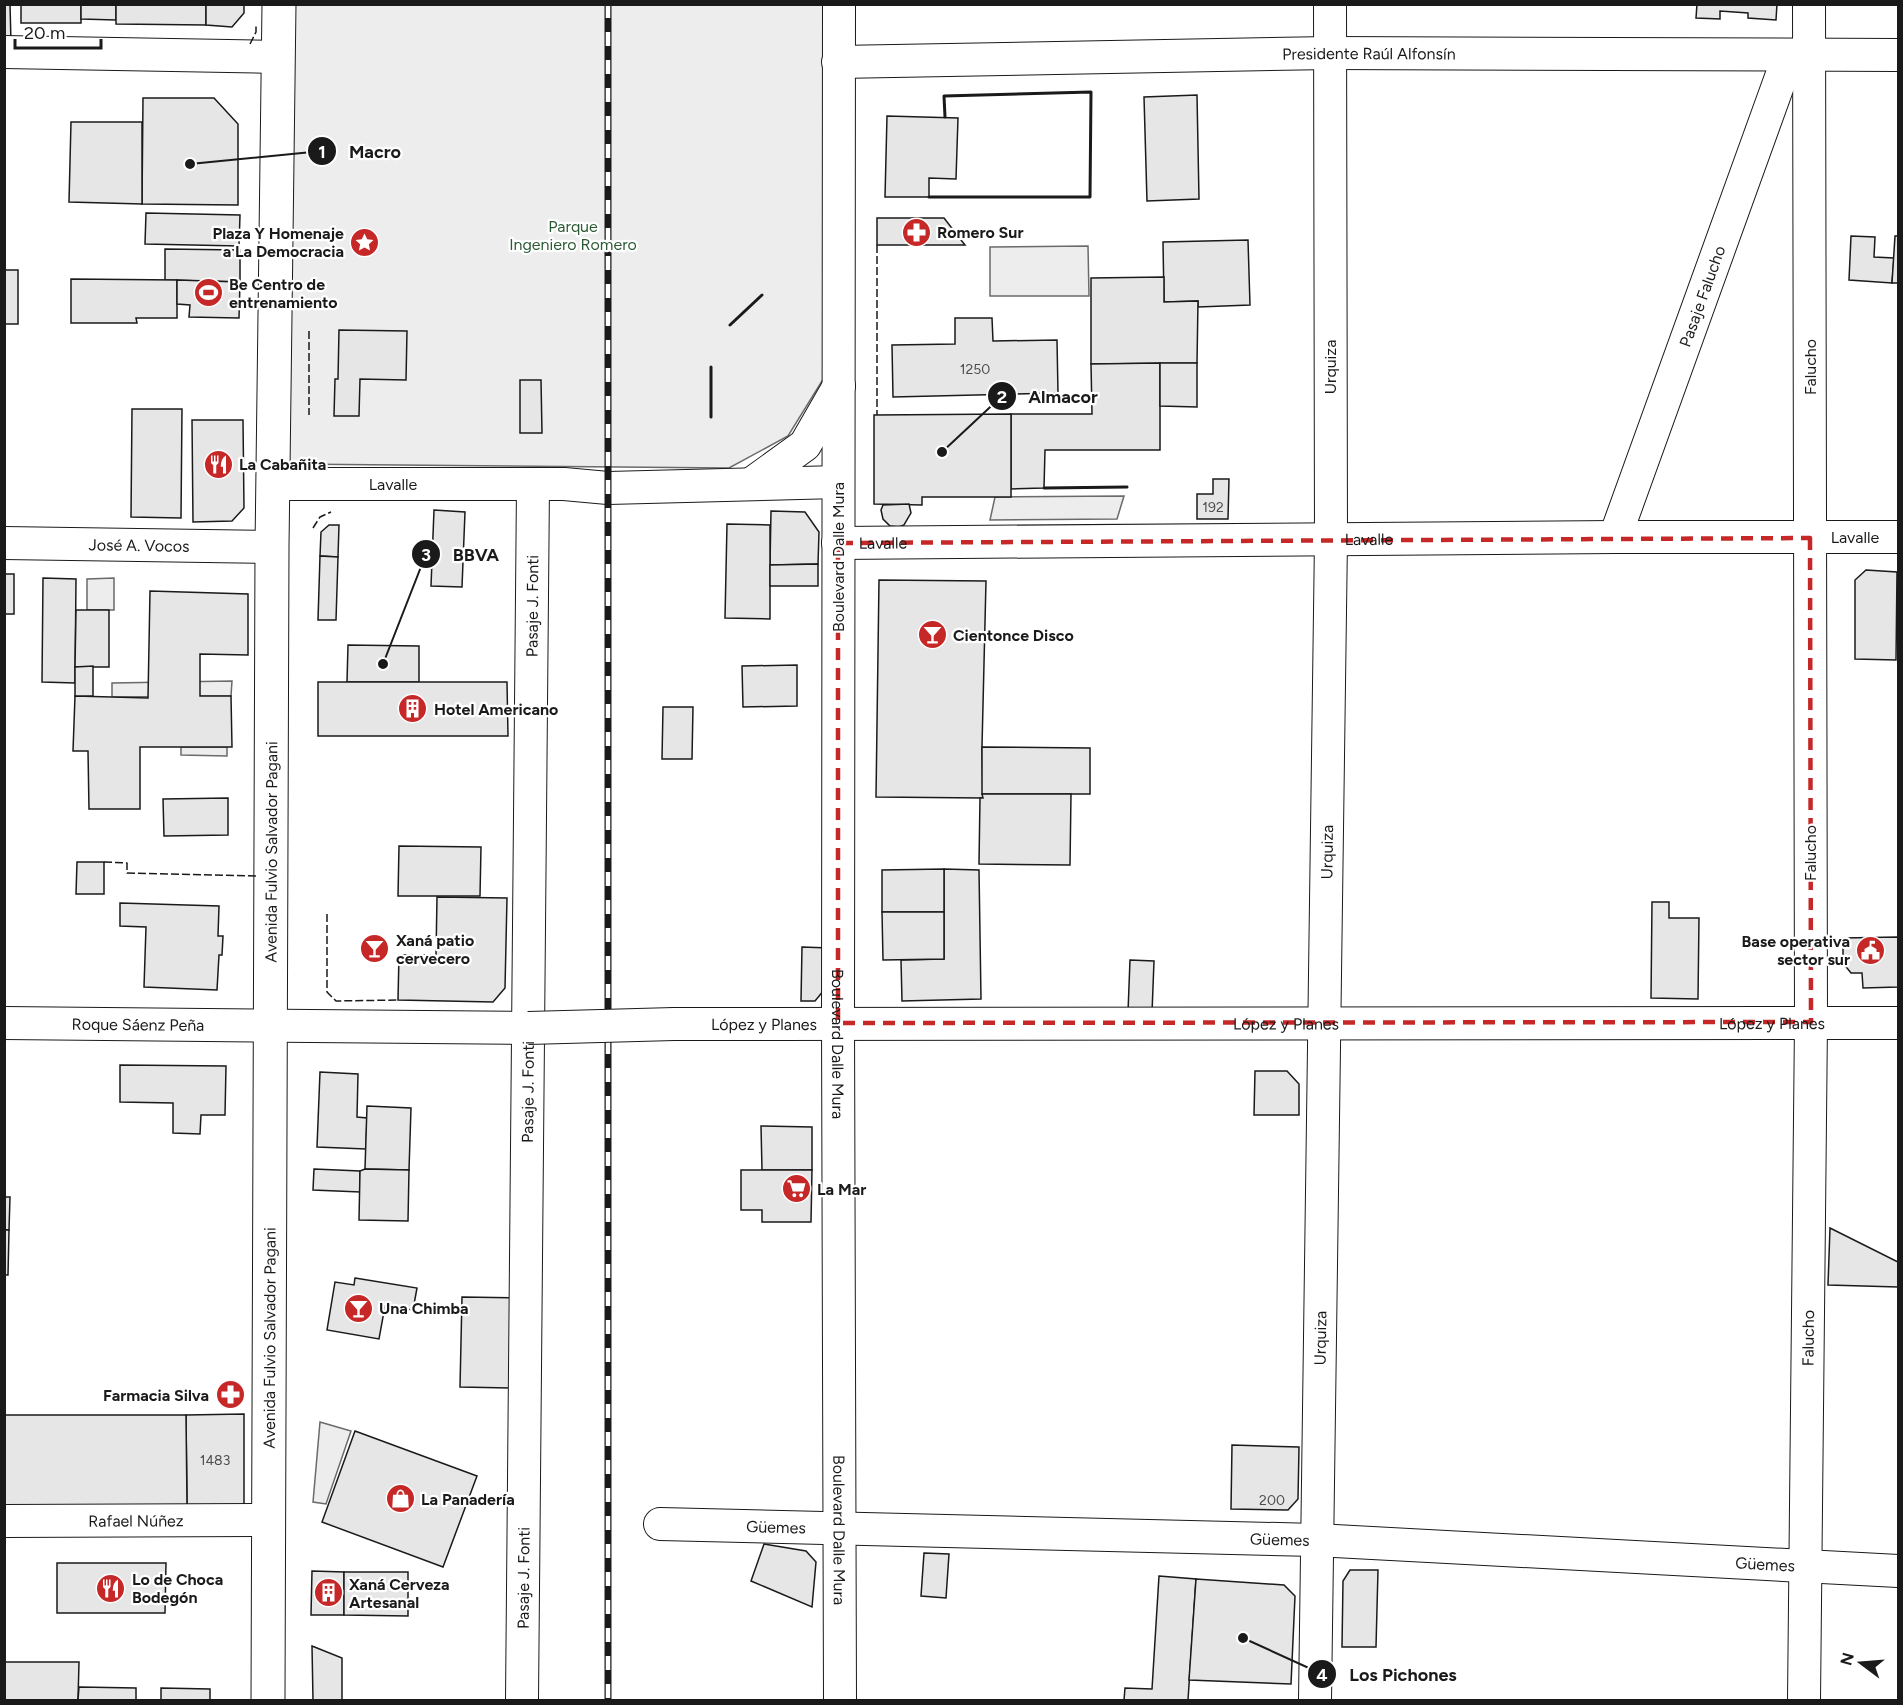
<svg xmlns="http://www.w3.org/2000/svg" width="1903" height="1705" font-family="Figtree,sans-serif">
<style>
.built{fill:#ededed;stroke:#6a6a6a;stroke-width:1.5}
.building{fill:#e6e6e6;stroke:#1a1a1a;stroke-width:1.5}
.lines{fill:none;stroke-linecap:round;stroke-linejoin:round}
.minor-casing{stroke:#1a1a1a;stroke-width:34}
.highway-casing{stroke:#1a1a1a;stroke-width:35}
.minor{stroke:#fff;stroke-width:32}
.highway{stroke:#fff;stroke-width:33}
.rail-casing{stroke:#1a1a1a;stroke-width:7}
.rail{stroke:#fff;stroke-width:4.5;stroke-dasharray:14;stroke-linecap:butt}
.minor-bridge-casing{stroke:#1a1a1a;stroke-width:34;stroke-linecap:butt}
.minor-bridge{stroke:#fff;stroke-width:32}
.fence{stroke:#1a1a1a;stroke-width:1.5;stroke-dasharray:8 3;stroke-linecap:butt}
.wall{stroke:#1a1a1a;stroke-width:3}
.marked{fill:none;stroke:#c62828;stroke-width:4.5;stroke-dasharray:12 8;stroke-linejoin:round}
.labels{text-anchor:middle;stroke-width:4.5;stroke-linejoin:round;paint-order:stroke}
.number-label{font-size:14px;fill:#4d4d4d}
.street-label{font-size:16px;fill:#1a1a1a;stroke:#fff}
.park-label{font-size:16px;fill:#2b5a34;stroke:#fff}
.poi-label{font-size:16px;font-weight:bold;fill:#1a1a1a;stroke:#fff;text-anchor:start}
.leader{fill:none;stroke:#1a1a1a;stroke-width:2}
.callout-dot{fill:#1a1a1a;stroke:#fff;stroke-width:2}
.mark-label{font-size:18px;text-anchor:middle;font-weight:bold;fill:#fff}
.callout-label{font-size:18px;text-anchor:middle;font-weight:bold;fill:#1a1a1a;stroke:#fff;stroke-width:4.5;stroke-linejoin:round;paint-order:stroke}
</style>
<rect width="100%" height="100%" fill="#fff"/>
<!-- built -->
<g class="built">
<path d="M286,5H826L827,373L788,436L729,468L288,464Z"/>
<path d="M1088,246L1089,296H990V247Z"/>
<path d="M1124,496L1117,519L990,520L995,497Z"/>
<path d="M114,578V610H87V579Z"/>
<path d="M232,681L231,696L112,697V683Z"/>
<path d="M181,747H227V756L181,755Z"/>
<path d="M320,1422L351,1431L326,1504L313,1502Z"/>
</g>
<!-- building -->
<g class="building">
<path d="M4,4H10L11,43H4Z"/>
<rect x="21" y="4" width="60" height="19"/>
<path d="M81,4H116V20L81,19Z"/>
<path d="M116,4H206V25L116,24Z"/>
<path d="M206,4H244V13L232,27L206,25Z"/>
<path d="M1697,4H1777L1776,20L1748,18V13L1720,11V19L1696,18Z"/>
<path d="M1197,95L1199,199L1147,201L1144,97Z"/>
<path d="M143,98H214L238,124V205L142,204Z"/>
<path d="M887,116L958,118L956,179L929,178V197H885Z"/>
<path d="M71,122H142V204L69,202Z"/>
<path d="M146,213L240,215L239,246L145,244Z"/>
<path d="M877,218H944L965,245H877Z"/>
<path d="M1851,236L1875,237L1874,257L1894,258L1892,283L1849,280Z"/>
<path d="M1895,236H1898V283H1892Z"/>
<path d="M1248,240L1250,305L1198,307V301L1164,302L1163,242Z"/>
<path d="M165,249L240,250V282L165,280Z"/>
<rect x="4" y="270" width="14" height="54"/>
<path d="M1164,277V302L1198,301L1197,363L1091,364V278Z"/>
<path d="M71,279L177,280V318H136L137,323H71Z"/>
<path d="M177,280L240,282L239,318L189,317L190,305L177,304Z"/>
<path d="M955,318H992L993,341L1057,340L1058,393L893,397L892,345L955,344Z"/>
<path d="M339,330L407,331L406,380L360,379L359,416H334L335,379H338Z"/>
<path d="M1160,363V450H1045L1044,488L1011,489V414H1092L1091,364Z"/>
<path d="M1160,363H1197V407L1160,406Z"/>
<path d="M520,380H541L542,433H520Z"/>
<path d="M132,409H182L181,518L131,517Z"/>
<path d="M1011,414V497H922V505L874,504V415Z"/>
<path d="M192,420H243L244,508L232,521L193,522Z"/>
<path d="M1213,479H1229L1228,519H1197V494H1213Z"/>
<path d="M909,504L911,513L904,525L899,527L890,526L883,519L881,510L883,505Z"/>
<path d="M434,510L465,512L462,587L431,586Z"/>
<path d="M771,511L805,512L819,532L818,564L770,565Z"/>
<path d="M727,524L770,525V619L725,618Z"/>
<path d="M329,525H339L338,557L320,556L321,532Z"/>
<path d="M320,556L338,557L336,620H318Z"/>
<path d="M818,564V586H770V565Z"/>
<path d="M1866,570L1897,572L1896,660L1855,659V580Z"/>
<rect x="4" y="574" width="10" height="40"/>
<path d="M43,578L76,579L75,683L42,682Z"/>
<path d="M879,580L986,581L982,747L983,798L876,797Z"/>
<path d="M150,591L248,594V655L200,654V696H231L232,747H140V809H89L88,751H73L75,696L148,698Z"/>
<path d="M76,610H109V667H75Z"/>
<path d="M348,645L419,646V682H347Z"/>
<path d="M797,665V706L743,707L742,666Z"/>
<path d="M93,666V696H75V667Z"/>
<path d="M318,682H507L508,736H318Z"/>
<path d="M663,707H693L692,759H662Z"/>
<path d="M982,747L1090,748V794H982Z"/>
<path d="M982,794H1071L1070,865L979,864L980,798H983Z"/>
<path d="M228,798V835L164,836L163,799Z"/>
<path d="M399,846L481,847L480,896H398Z"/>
<path d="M77,862H104V894H76Z"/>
<path d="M944,869L979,870L981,999L902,1001L901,960L944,959Z"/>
<path d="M944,869V912H882V870Z"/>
<path d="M437,897L507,898L505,988L493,1002L398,1000L399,955H436Z"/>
<path d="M1652,902H1669V918H1699L1698,999L1651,998Z"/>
<path d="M120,903L219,906L218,936H223L222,955H219L217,990L144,987L146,927L120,926Z"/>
<path d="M882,912H944V959L883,960Z"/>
<path d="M1898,937V987L1863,988L1862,973H1851L1843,963V938Z"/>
<path d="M802,947L829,948V984L815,1001H801Z"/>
<path d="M1130,960L1154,961L1152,1013L1128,1012Z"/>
<path d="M120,1065L226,1066L225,1115H201L200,1134L173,1133V1103L120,1102Z"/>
<path d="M1255,1071H1287L1299,1084V1115H1254Z"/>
<path d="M320,1072L358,1074L357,1117L367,1118L366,1149L317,1147Z"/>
<path d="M367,1106L411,1108L409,1170L365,1169Z"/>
<path d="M761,1126L812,1127V1170H762Z"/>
<path d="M314,1169L360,1171V1192L313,1190Z"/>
<path d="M365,1169L409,1170L408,1221L359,1220L360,1171Z"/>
<path d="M741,1170H812L811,1222H762V1210H741Z"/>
<path d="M4,1197H10L9,1230H4Z"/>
<path d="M1830,1228L1898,1262V1287L1828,1285Z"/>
<path d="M4,1230H9L8,1275H4Z"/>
<path d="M355,1278L417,1288L413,1310L385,1306L379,1339L327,1330L335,1282L354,1285Z"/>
<path d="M462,1297L517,1298L515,1388L460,1387Z"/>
<path d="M244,1414V1505H187L186,1415Z"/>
<path d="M4,1415H186L187,1505H4Z"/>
<path d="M355,1431L477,1476L443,1567L322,1522Z"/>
<path d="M1232,1445L1299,1447L1298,1499L1288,1510L1231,1509Z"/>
<path d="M764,1544L806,1551L816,1562L812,1607L751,1581Z"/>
<path d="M924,1553L949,1554L946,1598L921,1596Z"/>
<path d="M57,1563H166L165,1613H57Z"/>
<path d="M1350,1570H1378L1376,1647H1342L1343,1581Z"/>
<path d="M312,1571L344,1572V1615H311Z"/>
<path d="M344,1572H408V1616L344,1615Z"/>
<path d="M1159,1576L1196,1579L1188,1700H1124L1125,1688L1152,1689Z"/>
<path d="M1196,1579L1284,1585L1295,1596L1291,1684L1189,1680Z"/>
<path d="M312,1646L342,1658V1700H313Z"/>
<path d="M4,1662H79L78,1700H4Z"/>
<path d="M79,1687L136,1688V1700H78Z"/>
<path d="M161,1688L210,1689V1700H161Z"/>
</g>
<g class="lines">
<defs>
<g id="minor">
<path id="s1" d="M839,4L838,1023L840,1700"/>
<path d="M4,52L278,57"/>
<path id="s2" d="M838,62L1330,53L1898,55"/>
<path id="s3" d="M273,484H564L608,488L838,482"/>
<path d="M751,484L805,445L839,386"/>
<path id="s4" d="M1615,537L1789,55"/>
<path id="s5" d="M4,543L272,547"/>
<path id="s6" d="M838,543L1615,537H1898"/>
<path id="s7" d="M4,1023L528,1028"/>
<path id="s8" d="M674,1024L1898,1023"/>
<path id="s9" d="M4,1521L269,1520"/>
<path id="s10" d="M660,1524L1316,1540L1898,1571"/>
<path id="s11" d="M522,1700L533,485"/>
<path id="s12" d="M1315,1700L1331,539L1330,4"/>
<path id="s13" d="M1804,1700L1811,1022L1809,4"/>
</g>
<g id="highway">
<path id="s14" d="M268,1700L272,547L279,4"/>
</g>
</defs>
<!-- minor casing -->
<use href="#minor" class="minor-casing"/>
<!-- highway casing -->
<use href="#highway" class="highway-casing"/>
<!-- minor -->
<use href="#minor" class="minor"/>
<!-- highway -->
<use href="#highway" class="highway"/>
<defs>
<path id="rail" d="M608,4V1700"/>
</defs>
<!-- rail casing -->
<use href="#rail" class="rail-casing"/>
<!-- rail -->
<use href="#rail" class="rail"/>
<defs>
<path id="minor-bridge" d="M528,1028L674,1024"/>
</defs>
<!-- minor-bridge casing -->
<use href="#minor-bridge" class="minor-bridge-casing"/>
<!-- minor-bridge -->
<use href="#minor-bridge" class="minor-bridge"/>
<!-- fence -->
<g class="fence">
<path d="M250,44L256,32V25"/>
<path d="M877,245V415"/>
<path d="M309,331V415"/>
<path d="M313,528L320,517L331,512"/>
<path d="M104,862L127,863V873L256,876"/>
<path d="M327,914V992L336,1001L398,1000"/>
</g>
<!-- wall -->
<g class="wall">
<path d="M929,197H1090L1091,92L944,96L945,117"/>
<path d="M730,325L762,295"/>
<path d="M711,417V367"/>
<path d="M1044,488L1127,487"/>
</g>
</g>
<!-- marked area -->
<path class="marked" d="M1810,538L1811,1022L838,1023V543Z"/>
<!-- icons -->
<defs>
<symbol id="pharmacy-disc" viewBox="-11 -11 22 22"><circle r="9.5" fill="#c62828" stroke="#fff"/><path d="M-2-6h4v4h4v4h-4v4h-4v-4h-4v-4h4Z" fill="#fff"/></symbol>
<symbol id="sight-disc" viewBox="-11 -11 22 22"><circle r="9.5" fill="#c62828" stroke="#fff"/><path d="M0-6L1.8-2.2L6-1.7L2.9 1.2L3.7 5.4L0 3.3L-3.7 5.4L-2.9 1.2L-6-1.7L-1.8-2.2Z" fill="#fff"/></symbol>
<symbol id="stadium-disc" viewBox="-11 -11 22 22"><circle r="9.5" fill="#c62828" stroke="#fff"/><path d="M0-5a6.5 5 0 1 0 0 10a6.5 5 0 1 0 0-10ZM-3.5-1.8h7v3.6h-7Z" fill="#fff"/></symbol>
<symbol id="restaurant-disc" viewBox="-11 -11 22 22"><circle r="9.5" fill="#c62828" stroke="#fff"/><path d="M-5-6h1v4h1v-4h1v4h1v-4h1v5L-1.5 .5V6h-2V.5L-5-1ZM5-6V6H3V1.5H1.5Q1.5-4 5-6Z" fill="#fff"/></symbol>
<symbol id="bar-disc" viewBox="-11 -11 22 22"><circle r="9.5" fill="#c62828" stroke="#fff"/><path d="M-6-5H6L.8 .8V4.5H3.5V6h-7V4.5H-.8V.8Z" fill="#fff"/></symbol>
<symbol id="building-disc" viewBox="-11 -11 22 22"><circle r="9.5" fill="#c62828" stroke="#fff"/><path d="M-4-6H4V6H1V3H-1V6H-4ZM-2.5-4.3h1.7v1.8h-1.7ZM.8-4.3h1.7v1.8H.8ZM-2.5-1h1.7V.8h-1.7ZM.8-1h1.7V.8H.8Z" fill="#fff"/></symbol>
<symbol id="civic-disc" viewBox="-11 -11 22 22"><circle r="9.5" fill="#c62828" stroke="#fff"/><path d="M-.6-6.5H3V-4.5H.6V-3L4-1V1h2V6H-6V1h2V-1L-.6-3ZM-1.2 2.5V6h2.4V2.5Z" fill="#fff"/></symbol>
<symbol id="supermarket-disc" viewBox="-11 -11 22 22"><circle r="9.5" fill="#c62828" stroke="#fff"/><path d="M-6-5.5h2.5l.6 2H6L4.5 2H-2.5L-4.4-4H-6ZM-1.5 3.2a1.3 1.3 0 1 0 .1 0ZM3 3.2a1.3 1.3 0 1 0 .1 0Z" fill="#fff"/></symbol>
<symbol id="shop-disc" viewBox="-11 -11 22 22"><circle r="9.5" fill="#c62828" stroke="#fff"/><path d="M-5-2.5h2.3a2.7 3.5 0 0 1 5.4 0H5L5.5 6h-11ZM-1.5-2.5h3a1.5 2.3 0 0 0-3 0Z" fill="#fff"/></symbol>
</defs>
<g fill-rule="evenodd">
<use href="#pharmacy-disc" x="900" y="216" width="33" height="33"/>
<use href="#sight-disc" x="348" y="226" width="33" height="33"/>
<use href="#stadium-disc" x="192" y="276" width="33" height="33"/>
<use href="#restaurant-disc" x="202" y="448" width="33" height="33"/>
<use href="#bar-disc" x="916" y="618" width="33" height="33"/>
<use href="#building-disc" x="396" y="692" width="33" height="33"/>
<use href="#bar-disc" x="358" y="932" width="33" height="33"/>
<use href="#civic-disc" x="1854" y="934" width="33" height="33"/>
<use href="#supermarket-disc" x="780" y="1172" width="33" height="33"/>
<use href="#bar-disc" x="342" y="1292" width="33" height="33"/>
<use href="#pharmacy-disc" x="214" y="1378" width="33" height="33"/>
<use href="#shop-disc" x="384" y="1482" width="33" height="33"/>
<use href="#restaurant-disc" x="94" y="1572" width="33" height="33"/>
<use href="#building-disc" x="312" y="1576" width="33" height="33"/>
</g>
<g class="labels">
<!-- number labels -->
<g class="number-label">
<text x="975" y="374">1250</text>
<text x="1213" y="512">192</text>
<text x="215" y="1465">1483</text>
<text x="1272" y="1505">200</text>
</g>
<!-- street labels -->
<g class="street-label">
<text dy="6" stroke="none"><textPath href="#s2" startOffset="531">Presidente Raúl Alfonsín</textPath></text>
<text dy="6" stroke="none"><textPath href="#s4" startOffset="256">Pasaje Falucho</textPath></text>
<text transform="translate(1330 367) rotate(-90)" y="6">Urquiza</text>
<text transform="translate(1810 367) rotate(-90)" y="6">Falucho</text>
<text dy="6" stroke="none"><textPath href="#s3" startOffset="120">Lavalle</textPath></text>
<text dy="6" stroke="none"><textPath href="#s6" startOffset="1017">Lavalle</textPath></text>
<text dy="6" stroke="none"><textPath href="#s6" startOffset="531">Lavalle</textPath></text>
<text dy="6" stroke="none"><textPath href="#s6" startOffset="45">Lavalle</textPath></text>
<text dy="6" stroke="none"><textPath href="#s5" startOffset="135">José A. Vocos</textPath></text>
<text transform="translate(838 557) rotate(-90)" y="6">Boulevard Dalle Mura</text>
<text dy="6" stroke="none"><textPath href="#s11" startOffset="1094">Pasaje J. Fonti</textPath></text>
<text dy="6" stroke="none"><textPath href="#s14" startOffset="848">Avenida Fulvio Salvador Pagani</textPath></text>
<text dy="6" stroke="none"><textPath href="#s12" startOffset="848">Urquiza</textPath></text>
<text transform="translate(1810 853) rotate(-90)" y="6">Falucho</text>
<text dy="6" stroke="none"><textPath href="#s8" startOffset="612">López y Planes</textPath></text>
<text dy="6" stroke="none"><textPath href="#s8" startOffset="1098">López y Planes</textPath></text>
<text dy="6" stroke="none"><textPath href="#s8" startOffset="90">López y Planes</textPath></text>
<text dy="6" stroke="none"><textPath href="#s7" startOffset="134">Roque Sáenz Peña</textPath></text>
<text dy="6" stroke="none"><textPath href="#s1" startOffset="1040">Boulevard Dalle Mura</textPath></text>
<text dy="6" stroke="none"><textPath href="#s11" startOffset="608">Pasaje J. Fonti</textPath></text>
<text dy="6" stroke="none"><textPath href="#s14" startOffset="362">Avenida Fulvio Salvador Pagani</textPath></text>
<text dy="6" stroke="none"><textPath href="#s12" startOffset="362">Urquiza</textPath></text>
<text dy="6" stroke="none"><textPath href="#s13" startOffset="362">Falucho</textPath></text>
<text dy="6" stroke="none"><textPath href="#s9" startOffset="132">Rafael Núñez</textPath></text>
<text dy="6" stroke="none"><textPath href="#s10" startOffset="116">Güemes</textPath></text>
<text dy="6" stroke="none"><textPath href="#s1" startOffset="1526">Boulevard Dalle Mura</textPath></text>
<text dy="6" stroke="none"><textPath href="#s10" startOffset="620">Güemes</textPath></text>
<text dy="6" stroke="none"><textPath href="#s10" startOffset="1106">Güemes</textPath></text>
<text dy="6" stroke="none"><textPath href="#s11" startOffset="122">Pasaje J. Fonti</textPath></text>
</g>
<!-- park labels -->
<g class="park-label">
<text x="573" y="232">Parque<tspan x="573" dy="18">Ingeniero Romero</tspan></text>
</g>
<!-- poi labels -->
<g class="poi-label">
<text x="937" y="238">Romero Sur</text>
<text x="344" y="239" text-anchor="end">Plaza Y Homenaje<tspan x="344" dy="18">a La Democracia</tspan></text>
<text x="229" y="290">Be Centro de<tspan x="229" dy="18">entrenamiento</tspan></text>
<text x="239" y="470">La Cabañita</text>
<text x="953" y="641">Cientonce Disco</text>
<text x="434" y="715">Hotel Americano</text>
<text x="396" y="946">Xaná patio<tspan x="396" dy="18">cervecero</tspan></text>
<text x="1850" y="947" text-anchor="end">Base operativa<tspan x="1850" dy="18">sector sur</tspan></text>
<text x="817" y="1195">La Mar</text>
<text x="379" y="1314">Una Chimba</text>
<text x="209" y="1401" text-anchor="end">Farmacia Silva</text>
<text x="421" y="1505">La Panadería</text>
<text x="132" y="1585">Lo de Choca<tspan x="132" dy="18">Bodegón</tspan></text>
<text x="349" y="1590">Xaná Cerveza<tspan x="349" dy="18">Artesanal</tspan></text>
</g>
</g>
<!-- callouts -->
<path class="leader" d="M190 164L322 151M942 452L1002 396M383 664L426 554M1243 1638L1322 1674"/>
<g class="callout-dot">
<circle cx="190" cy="164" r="6"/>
<circle cx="942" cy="452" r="6"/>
<circle cx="383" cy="664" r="6"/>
<circle cx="1243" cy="1638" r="6"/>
<circle cx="322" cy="151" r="15"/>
<circle cx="1002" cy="396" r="15"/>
<circle cx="426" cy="554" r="15"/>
<circle cx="1322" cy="1674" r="15"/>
</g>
<g class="mark-label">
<text x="322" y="158">1</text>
<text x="1002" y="403">2</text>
<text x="426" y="561">3</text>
<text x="1322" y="1681">4</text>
</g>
<g class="callout-label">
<text x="375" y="158">Macro</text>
<text x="1063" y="403">Almacor</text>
<text x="476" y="561">BBVA</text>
<text x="1403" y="1681">Los Pichones</text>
</g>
<!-- border -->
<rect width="1903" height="1705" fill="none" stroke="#1a1a1a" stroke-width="12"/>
<!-- north arrow -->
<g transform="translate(1861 1663) rotate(286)" stroke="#ffffff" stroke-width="4.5" paint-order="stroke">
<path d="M0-4.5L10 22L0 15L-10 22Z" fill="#1a1a1a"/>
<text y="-9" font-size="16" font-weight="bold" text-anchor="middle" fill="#1a1a1a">N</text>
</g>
<!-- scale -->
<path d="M15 39v9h86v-9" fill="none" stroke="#1a1a1a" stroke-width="3"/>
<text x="24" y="39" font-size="18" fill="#1a1a1a" stroke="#ffffff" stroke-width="4.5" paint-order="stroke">20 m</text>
</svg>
